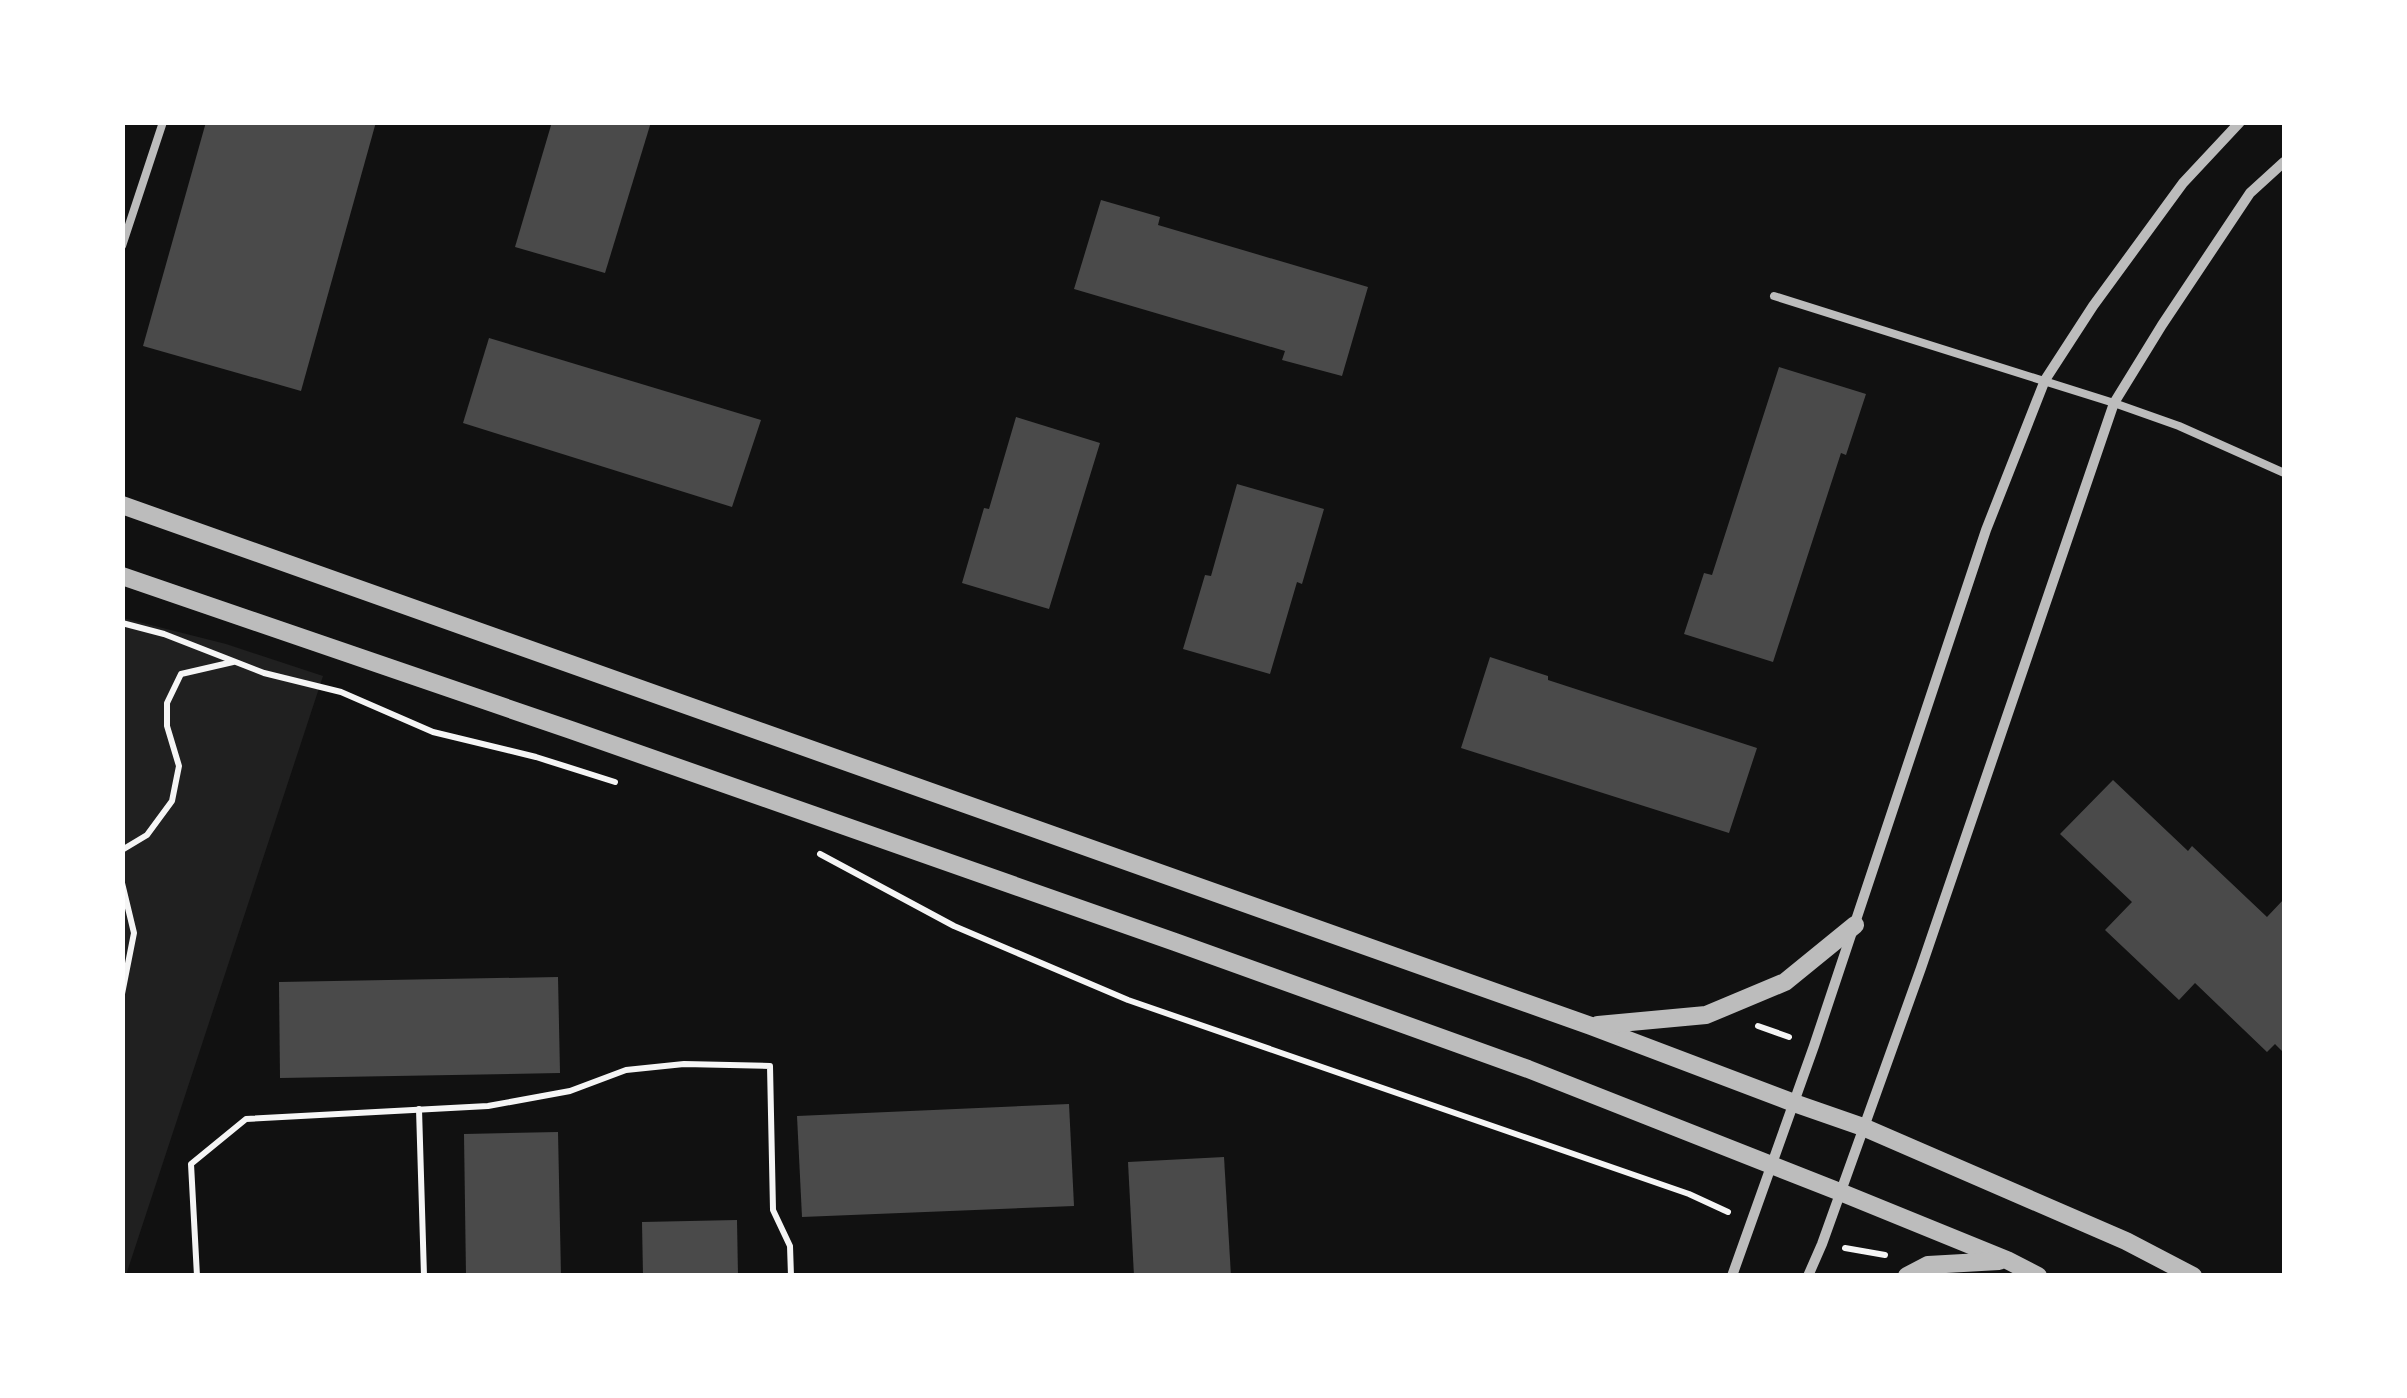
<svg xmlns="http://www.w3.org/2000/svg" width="2407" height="1398" font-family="'Open Sans',sans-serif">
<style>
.green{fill:#202020}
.building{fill:#4a4a4a}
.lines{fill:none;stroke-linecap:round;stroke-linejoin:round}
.path{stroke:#f5f5f5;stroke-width:6}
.service{stroke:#bcbcbc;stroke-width:8}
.minor{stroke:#bcbcbc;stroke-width:10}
.tertiary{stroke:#bcbcbc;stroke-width:18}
</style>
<rect width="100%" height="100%" fill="#111"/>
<!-- green -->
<path class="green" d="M123,618L226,644L323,676L126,1275L123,1276Z"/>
<!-- building -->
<g class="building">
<path d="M206,122H376L301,391L143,346Z"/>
<path d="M552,122H651L605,273L515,247Z"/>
<path d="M1101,200L1160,217L1158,225L1368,287L1342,376L1282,360L1285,351L1074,289Z"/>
<path d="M489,338L761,420L732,507L463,423Z"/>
<path d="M1779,367L1866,394L1846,455L1841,453L1773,662L1684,634L1704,573L1712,575Z"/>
<path d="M1016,417L1100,443L1049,609L962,583L984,508L989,509Z"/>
<path d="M1237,484L1324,509L1302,584L1297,582L1270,674L1183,649L1205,575L1211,576Z"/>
<path d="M1490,657L1548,676V680L1757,748L1729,833L1461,748Z"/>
<path d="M2113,780L2188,851L2192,846L2267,917L2284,899V1053L2275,1044L2267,1052L2195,983L2179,1000L2105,930L2132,902L2060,834Z"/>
<path d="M558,977L560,1073L280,1078L279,982Z"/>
<path d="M1069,1104L1074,1206L802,1217L797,1116Z"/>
<path d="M558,1132L561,1276H466L464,1134Z"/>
<path d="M1224,1157L1231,1276H1134L1128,1162Z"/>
<path d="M737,1220L738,1276H643L642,1222Z"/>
</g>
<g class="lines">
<!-- path -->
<g class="path">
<path d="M122,623L164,634L264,673L341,692L433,732L536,757L615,782"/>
<path d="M122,850L147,835L172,801L179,766L167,726V703L181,674L233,662"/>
<path d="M820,854L954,926L1128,1000L1689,1194L1728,1212"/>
<path d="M122,883L134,933L122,994"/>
<path d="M1758,1026L1789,1037"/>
<path d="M419,1109L424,1276"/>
<path d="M1845,1248L1885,1255"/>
<path d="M197,1276L191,1164L246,1119L488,1106L570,1091L626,1070L684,1064L770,1066L773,1210L790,1246L791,1276"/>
</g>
<!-- service -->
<g class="service">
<path d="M122,246L163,122"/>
<path d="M1774,296L2114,403L2179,426L2282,472"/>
</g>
<!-- minor -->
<g class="minor">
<path d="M1732,1276L1814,1046L1986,530L2045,380L2093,306L2183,183L2240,122"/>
<path d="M1808,1276L1822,1244L1921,968L2114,403L2162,325L2250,193L2284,162"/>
</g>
<!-- tertiary -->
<g class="tertiary">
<path d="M122,505L1591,1026L1794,1103L1863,1127L2126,1241L2193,1276"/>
<path d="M122,576L571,730L1175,942L1528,1069L1840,1192L2007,1260L2038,1276"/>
<path d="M1598,1025L1706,1015L1785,982L1855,925"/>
<path d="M1907,1276L1928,1265L1999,1261"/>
</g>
</g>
<!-- border -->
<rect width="2407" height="1398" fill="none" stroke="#ffffff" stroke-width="250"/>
</svg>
